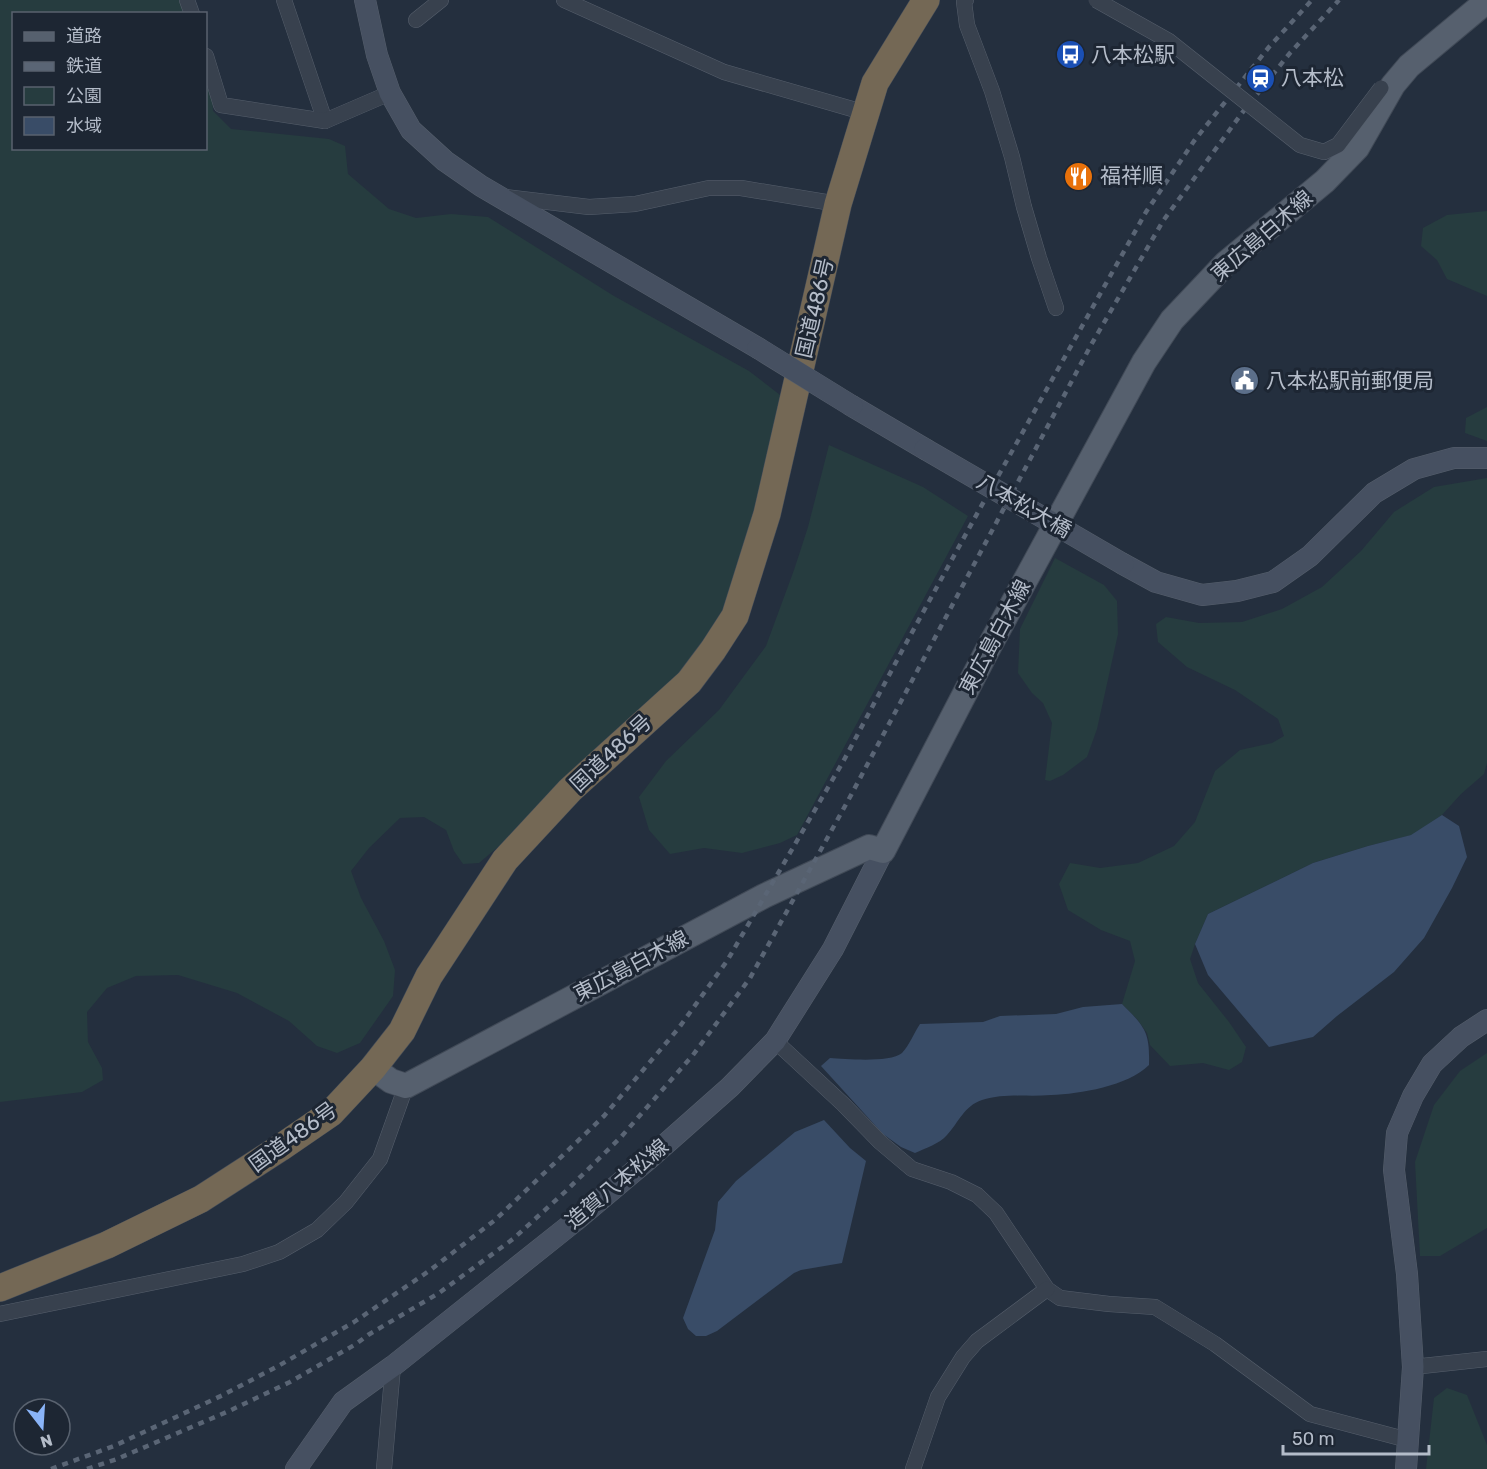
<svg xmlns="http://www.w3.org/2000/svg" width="1487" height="1469" font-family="Rubik,'Noto Sans JP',sans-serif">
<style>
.green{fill:#263c3f}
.water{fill:#394c67}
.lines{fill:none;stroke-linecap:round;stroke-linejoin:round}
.street-casing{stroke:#565f6c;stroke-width:16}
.secondary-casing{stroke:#565f6c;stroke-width:22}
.primary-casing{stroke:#414a57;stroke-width:26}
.highway-casing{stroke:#434c59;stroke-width:28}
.street{stroke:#38414e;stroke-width:15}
.secondary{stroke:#465061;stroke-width:21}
.primary{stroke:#56606e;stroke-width:24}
.highway{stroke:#746855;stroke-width:27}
.rail{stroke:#5a6575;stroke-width:4.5;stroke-dasharray:6 6;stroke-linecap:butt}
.street-bridge-casing{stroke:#565f6c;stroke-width:16;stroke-linecap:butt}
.secondary-bridge-casing{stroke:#565f6c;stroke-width:22;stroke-linecap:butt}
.street-bridge{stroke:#38414e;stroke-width:15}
.secondary-bridge{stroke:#465061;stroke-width:21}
.labels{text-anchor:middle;stroke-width:6;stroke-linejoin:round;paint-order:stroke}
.poi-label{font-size:21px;fill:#b4bcc9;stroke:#1d2633;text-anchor:start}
.street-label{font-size:21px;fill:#b4bcc9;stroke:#1d2633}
</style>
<rect width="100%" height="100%" fill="#242f3e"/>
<!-- green -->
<g class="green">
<path d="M0,0H189L193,13L14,14V148H206V55L211,73L213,111L231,129L329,139L345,146L348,174L389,209L416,218L451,214L488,217L614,296L749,371L784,398L734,593L684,676L543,809L479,863L463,864L454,851L446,830L424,817L400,818L369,848L351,871L361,898L384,941L395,970L393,996L360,1043L337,1053L317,1046L289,1021L237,993L178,975L136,976L107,988L87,1012L88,1042L102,1068L103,1080L82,1092L0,1102Z"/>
<path d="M1487,211V296L1447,279L1437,260L1421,246L1423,228L1447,215Z"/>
<path d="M1487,407V441L1465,433L1466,418Z"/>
<path d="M829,445L923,487L968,516L797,835L780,843L742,853L704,848L670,854L649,830L639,797L666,761L719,710L766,646L794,570L808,527Z"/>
<path d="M1487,478V763L1484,774L1461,794L1442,815L1412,835L1368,846L1313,863L1208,914L1195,944L1190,959L1198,983L1229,1022L1246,1047L1242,1062L1229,1070L1203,1063L1170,1066L1150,1045L1147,1033L1137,1019L1122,1004L1135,961L1130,941L1101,930L1068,910L1059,884L1070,863L1100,868L1138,863L1174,846L1195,822L1215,771L1240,750L1272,743L1284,736L1278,719L1235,690L1187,667L1158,642L1156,624L1166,617L1199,623L1242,622L1282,609L1322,587L1361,551L1394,512L1434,487Z"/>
<path d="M1055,558L1104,585L1117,601L1118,634L1097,729L1087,757L1063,775L1050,781L1045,780L1052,723L1043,703L1032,693L1018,673L1020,629Z"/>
<path d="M1487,1053V1228L1440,1256H1420L1415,1162L1434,1105L1460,1071Z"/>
<path d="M1447,1388L1467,1395L1487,1445V1469H1426L1434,1398Z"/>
</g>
<!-- water -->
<g class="water">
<path d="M1442,815L1459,826L1467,857L1452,888L1424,938L1394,972L1337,1016L1313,1037L1269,1047L1208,975L1195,944L1208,914L1313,863L1368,846L1411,835Z"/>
<path d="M1122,1004C1145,1027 1150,1032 1149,1065C1128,1086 1080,1094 1051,1095C1028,1097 1004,1093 982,1100C964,1106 959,1122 947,1135C939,1144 926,1148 915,1153L901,1147L883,1134L821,1066L830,1058C846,1059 890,1063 902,1053C909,1046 914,1033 920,1024L983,1022L1000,1016L1056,1014L1083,1007Z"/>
<path d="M824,1120L850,1148L866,1161L842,1263L801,1270L794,1273L717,1331L706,1336H696L688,1329L683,1318L715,1230L718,1202L736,1181L795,1132Z"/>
</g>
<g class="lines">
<defs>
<g id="street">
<path d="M187,0L192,14"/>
<path d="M284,0L325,121"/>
<path d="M564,0L724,72L866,113"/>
<path d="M966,0L964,2L967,25L992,91L1012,157L1024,207L1039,258L1056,308"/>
<path d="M416,20L441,0"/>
<path d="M206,56L221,105L325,121L390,93"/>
<path d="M506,197L589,207L635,204L709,188H741L838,204"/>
<path d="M775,1041L843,1104L880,1142L912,1169L951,1182L977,1195L996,1213L1047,1289L1060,1298L1109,1304L1155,1307L1215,1344L1310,1414L1408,1440"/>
<path d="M0,1314L243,1264L279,1252L317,1230L346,1202L380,1159L406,1086"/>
<path d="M1413,1367L1487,1359"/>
<path d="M384,1469L393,1366"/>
<path d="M913,1469L938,1397L963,1357L977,1341L1047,1289"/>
</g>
<g id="secondary">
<path d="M365,0L377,55L390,93L411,130L445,161L481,186L758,348"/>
<path d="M852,406L925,449"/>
<path d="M1123,564L1156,582L1202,595L1237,591L1273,582L1310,556L1374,493L1414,469L1454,458H1487"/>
<path d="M296,1469L343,1402L393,1366L575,1221L651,1157L730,1087L775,1041L833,949L883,851"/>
<path d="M1406,1469L1413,1367L1407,1274L1394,1170L1397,1133L1413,1096L1432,1064L1461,1037L1487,1020"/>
</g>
<path id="primary" d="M373,1068L391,1081L406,1086L764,896L869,847L883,851L989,647L1144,362L1172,320L1226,263L1325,181L1357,148L1393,85L1409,66L1487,1"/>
<path id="highway" d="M0,1288L107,1245L201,1199L280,1148L331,1113L373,1068L402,1031L429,976L505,860L570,790L689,682L713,650L735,616L767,514L838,204L875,83L926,0"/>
</defs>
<!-- street casing -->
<use href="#street" class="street-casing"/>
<!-- secondary casing -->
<use href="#secondary" class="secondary-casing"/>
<!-- primary casing -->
<use href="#primary" class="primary-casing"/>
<!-- highway casing -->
<use href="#highway" class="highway-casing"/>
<!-- street -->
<use href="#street" class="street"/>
<!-- secondary -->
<use href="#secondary" class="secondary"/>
<!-- primary -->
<use href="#primary" class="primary"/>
<!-- highway -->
<use href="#highway" class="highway"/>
<!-- rail -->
<g class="rail">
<path d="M51,1469L114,1446L223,1395L280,1365L354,1322L429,1271L495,1220L604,1116L678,1029L727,961L844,760L904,647L978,512L1146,212L1194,141L1269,47L1312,0"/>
<path d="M87,1469L117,1459L229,1411L290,1382L356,1344L368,1335L439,1293L513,1239L567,1190L621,1137L693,1055L750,978L850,797L1091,345L1163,221L1242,113L1290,53L1339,0"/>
</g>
<defs>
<path id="street-bridge" d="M1096,0L1169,41L1300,145L1324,152L1338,145L1381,88"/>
<g id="secondary-bridge">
<path d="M758,348L852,406"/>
<path d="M925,449L1123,564"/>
</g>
</defs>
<!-- street-bridge casing -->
<use href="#street-bridge" class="street-bridge-casing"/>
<!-- secondary-bridge casing -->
<use href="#secondary-bridge" class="secondary-bridge-casing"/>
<!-- street-bridge -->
<use href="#street-bridge" class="street-bridge"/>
<!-- secondary-bridge -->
<use href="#secondary-bridge" class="secondary-bridge"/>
</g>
<!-- icons -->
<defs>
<symbol id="bus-disc" viewBox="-11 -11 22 22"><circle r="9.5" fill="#1a4fb4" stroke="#1d2633"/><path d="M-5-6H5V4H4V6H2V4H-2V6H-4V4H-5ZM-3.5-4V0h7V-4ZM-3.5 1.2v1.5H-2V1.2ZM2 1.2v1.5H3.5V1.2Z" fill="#fff"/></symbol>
<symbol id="station-disc" viewBox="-11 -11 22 22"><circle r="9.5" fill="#1a4fb4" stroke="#1d2633"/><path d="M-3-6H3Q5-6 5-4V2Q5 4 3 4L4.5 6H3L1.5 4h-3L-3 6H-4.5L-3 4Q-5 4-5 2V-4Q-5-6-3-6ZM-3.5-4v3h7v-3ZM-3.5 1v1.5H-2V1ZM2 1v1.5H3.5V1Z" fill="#fff"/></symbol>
<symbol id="restaurant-disc" viewBox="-11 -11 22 22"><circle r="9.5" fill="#e8710a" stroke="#1d2633"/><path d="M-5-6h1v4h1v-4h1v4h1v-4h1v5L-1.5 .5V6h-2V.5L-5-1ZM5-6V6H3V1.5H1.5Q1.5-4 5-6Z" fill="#fff"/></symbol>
<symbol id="civic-disc" viewBox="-11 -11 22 22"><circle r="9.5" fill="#5c6f8a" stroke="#1d2633"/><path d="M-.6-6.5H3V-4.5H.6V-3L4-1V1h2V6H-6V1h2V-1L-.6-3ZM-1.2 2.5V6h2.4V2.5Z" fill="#fff"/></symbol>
</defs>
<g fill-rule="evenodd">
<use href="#bus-disc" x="1054" y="38" width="33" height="33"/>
<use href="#station-disc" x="1244" y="62" width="33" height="33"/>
<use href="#restaurant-disc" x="1062" y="160" width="33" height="33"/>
<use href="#civic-disc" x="1228" y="364" width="33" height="33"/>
</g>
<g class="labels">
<!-- poi labels -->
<g class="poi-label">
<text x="1091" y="62">八本松駅</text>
<text x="1281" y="85">八本松</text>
<text x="1100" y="183">福祥順</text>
<text x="1266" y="388">八本松駅前郵便局</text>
</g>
<!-- street labels -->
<g class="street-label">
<text transform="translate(1262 236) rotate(-41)" y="7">東広島白木線</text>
<text transform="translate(815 308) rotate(-77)" y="7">国道486号</text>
<text transform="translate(1024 506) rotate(30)" y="7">八本松大橋</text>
<text transform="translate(995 637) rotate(-62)" y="7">東広島白木線</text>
<text transform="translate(611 753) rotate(-43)" y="7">国道486号</text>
<text transform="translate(631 966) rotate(-28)" y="7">東広島白木線</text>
<text transform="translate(293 1137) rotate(-36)" y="7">国道486号</text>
<text transform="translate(617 1184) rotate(-40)" y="7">造賀八本松線</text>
</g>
</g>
<!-- legend -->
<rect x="12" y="12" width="195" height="138" fill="#1d2633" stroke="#59626f" stroke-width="1.5"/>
<rect x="24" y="32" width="30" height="9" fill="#56606e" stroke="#59626f" stroke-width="1.5"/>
<text x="66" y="42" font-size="18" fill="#b4bcc9">道路</text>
<rect x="24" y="62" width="30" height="9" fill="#5a6575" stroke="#59626f" stroke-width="1.5"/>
<text x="66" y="72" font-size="18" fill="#b4bcc9">鉄道</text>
<rect x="24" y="87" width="30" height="18" fill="#263c3f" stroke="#59626f" stroke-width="1.5"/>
<text x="66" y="102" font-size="18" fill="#b4bcc9">公園</text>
<rect x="24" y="117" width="30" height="18" fill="#394c67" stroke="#59626f" stroke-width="1.5"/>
<text x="66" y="132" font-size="18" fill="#b4bcc9">水域</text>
<!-- north arrow -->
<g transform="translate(42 1427) rotate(163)"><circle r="28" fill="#1d2633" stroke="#59626f" stroke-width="1.5"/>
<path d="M0-4.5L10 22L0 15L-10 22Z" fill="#8ab4f8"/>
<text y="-9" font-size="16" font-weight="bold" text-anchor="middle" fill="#b4bcc9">N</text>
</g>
<!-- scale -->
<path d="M1283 1445v9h146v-9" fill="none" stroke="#b4bcc9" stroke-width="3"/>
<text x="1292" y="1445" font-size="18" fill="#b4bcc9" stroke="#1d2633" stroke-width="4.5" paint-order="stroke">50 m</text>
</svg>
